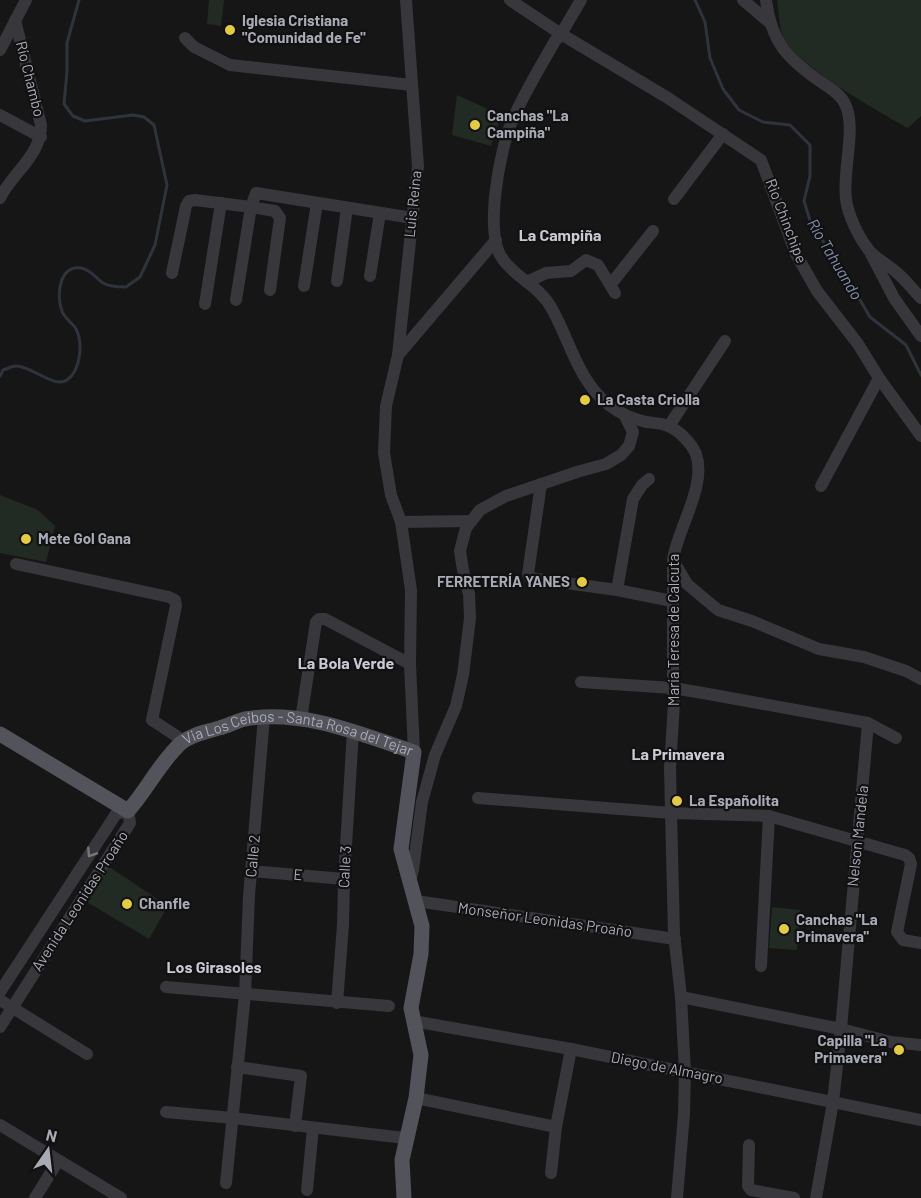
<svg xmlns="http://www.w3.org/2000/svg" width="921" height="1198" font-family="Barlow,sans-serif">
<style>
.green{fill:#222a24}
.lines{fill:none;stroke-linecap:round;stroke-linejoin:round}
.stream{stroke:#2f343c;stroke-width:3}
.minor{stroke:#37373c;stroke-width:12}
.major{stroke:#53535b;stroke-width:15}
.oneway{stroke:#75767f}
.poi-dot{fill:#e5cb40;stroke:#111112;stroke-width:2}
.labels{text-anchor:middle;stroke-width:4.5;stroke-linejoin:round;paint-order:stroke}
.poi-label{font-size:15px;font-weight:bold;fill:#a8aab6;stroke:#111112;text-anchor:start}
.street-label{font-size:15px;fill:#a8aab6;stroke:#111112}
.neighbourhood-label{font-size:16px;font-weight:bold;fill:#c9cad3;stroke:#111112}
.water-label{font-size:16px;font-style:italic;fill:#8292af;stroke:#111112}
</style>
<rect width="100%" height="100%" fill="#161617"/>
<!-- green -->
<g class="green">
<path d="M209,0H224L221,26L207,24Z"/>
<path d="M777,0H921V116L908,128C879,112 796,65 783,37C779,27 779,11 777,0Z"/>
<path d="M457,95L501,115L491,146L452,135Z"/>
<path d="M0,495L38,510L55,526L46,562L0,553Z"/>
<path d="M108,866L168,906L149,939L87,902Z"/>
<path d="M772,907L800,910L797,950L769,948Z"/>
</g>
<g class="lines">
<!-- stream -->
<g class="stream">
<path d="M695,0L705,22L710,58L723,89L739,110L763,122L790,125L810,145V176L804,201L812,227L833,254L870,317L906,345L921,375"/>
<path d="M0,376L3,370C7,369 12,366 16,366C32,366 55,389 67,380C81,370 83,343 76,329C72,322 64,318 62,311C56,296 59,265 81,268C92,270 95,278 103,283C110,287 119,287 126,287L140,277L155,245L167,185L154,125L144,117L133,115L85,121L73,116L64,104L67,71V43L79,0"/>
</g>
<!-- minor -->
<g class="minor">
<path d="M406,0L418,166L398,355L386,406L384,453L391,495L401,522L411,590L410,664L414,752"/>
<path d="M510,0L561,34L668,98L761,160L796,254L817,291L858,344L879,378L921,436"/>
<path d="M581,0L561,34L555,41C540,67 524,93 512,121C500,149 484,232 502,258C515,278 540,286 552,309C570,341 578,381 609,405C619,413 633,419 646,422C653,423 661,423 668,426C679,430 692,444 696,454C707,485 678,528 673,559V688L674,703L670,768L671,813L674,934L681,997L685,1071L684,1114L677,1198"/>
<path d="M743,0L769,22"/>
<path d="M766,0C771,41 786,57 818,80C828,87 840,93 845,104C857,127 842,172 846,199C848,215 858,236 868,249C874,258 888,264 896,272C905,279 913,290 921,298"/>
<path d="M185,38L194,47L230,65L412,85"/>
<path d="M0,50L26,0"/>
<path d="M0,115L41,137"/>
<path d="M0,198C13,172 41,156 41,125L15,20"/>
<path d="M674,199L723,134"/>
<path d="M871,254L894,298L921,336"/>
<path d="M172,273L186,206L189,201L195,200L251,207L256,193L413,218"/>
<path d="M370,276L380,213"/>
<path d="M337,281L347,208"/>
<path d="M527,282L546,273L571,271L586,260L598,265L615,293"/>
<path d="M611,284L653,231"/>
<path d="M304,286L317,203"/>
<path d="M236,300L251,207L275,211L280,218L270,290"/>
<path d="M205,304L221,203"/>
<path d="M398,355L496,240"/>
<path d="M669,426L725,341"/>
<path d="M541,484L528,574L530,578L617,590L672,601"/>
<path d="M821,486L879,378"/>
<path d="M401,522L470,521"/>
<path d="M673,560L687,584L718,610L752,621L819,649L864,657L906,671L921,679"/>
<path d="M16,564L169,597L175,600L176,606L152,720L184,741"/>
<path d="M617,590L633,499L642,485L649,479"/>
<path d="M581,682L673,688L703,693L868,723L896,738"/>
<path d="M301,719L316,622L319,619H325L410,664"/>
<path d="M478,798L671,813L769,816L905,855L909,858L911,864L897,932L903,940L921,943"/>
<path d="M252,871L344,879"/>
<path d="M410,882L413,870L422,802L435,755L456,706L463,675L470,618L469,594L463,570L460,551L466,528L480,510L506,496L577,472L606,464L621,455L629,446L633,432L624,414"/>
<path d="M416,901L675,939"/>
<path d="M761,966L769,816"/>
<path d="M166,987L389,1006"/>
<path d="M0,992L116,814L128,811L130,823L0,1027"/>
<path d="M681,997L841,1029L891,1042L921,1045"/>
<path d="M0,1000L87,1054"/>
<path d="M337,1003L343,925L344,879L353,731"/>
<path d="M413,1021L571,1049L921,1120"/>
<path d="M237,1067L301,1076L295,1126"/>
<path d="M416,1098L556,1127"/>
<path d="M166,1112L233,1118L405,1138"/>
<path d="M0,1125L121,1198"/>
<path d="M749,1145L748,1186L751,1190L794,1198"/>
<path d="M551,1173L556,1127L571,1049"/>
<path d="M226,1183L245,994L249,896L264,717"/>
<path d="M307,1190L313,1128"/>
<path d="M35,1198L58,1161"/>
<path d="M816,1198L833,1102L841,1029L868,723"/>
</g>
<!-- major -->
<path class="major" id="s1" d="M0,734L128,811C147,790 160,762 181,743C192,734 207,732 219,728C228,726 236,721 245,719C302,709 361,734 414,752L401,849L422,926L421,954L411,1008L421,1055L416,1098L402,1160L404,1198"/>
</g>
<!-- one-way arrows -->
<defs><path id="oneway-chevron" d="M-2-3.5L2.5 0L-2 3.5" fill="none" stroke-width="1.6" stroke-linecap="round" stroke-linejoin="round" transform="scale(1.5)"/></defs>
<use class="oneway" href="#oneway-chevron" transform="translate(91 853) rotate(123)"/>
<!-- markers -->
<g class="poi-dot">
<circle cx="230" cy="30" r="6"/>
<circle cx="475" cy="125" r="6"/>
<circle cx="585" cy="400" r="6"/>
<circle cx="26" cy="539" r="6"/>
<circle cx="582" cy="582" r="6"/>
<circle cx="677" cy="801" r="6"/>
<circle cx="127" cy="904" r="6"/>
<circle cx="784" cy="929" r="6"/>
<circle cx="899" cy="1050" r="6"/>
</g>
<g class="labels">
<!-- poi labels -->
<g class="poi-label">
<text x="242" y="26">Iglesia Cristiana<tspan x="242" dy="17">"Comunidad de Fe"</tspan></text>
<text x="487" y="121">Canchas "La<tspan x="487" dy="17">Campiña"</tspan></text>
<text x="597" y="405">La Casta Criolla</text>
<text x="38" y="544">Mete Gol Gana</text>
<text x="570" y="587" text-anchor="end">FERRETERÍA YANES</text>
<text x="689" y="806">La Españolita</text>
<text x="139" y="909">Chanfle</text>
<text x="796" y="925">Canchas "La<tspan x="796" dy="17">Primavera"</tspan></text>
<text x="887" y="1046" text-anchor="end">Capilla "La<tspan x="887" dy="17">Primavera"</tspan></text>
</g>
<!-- street labels -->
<g class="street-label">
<text transform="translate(30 79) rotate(76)" y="5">Río Chambo</text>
<text transform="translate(413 204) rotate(-84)" y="5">Luis Reina</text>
<text transform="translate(786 221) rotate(69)" y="5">Rio Chinchipe</text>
<text transform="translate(674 630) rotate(-90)" y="5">María Teresa de Calcuta</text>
<text dy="5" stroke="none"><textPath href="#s1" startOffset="358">Via Los Ceibos - Santa Rosa del Tejar</textPath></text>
<text transform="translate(858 836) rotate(-84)" y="5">Nelson Mandela</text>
<text transform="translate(253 856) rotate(-85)" y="5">Calle 2</text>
<text transform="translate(345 867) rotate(-87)" y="5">Calle 3</text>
<text transform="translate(298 875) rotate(5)" y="5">E</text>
<text transform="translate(80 901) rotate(-57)" y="5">Avenida Leonidas Proaño</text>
<text transform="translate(545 920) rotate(8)" y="5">Monseñor Leonidas Proaño</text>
<text transform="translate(667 1068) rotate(11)" y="5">Diego de Almagro</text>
</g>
<!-- neighbourhood labels -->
<g class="neighbourhood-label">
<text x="560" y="241">La Campiña</text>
<text x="346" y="669">La Bola Verde</text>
<text x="678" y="760">La Primavera</text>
<text x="214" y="973">Los Girasoles</text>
</g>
<!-- water labels -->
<g class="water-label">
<text transform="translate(835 259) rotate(59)" y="6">Río Tahuando</text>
</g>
</g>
<!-- north arrow -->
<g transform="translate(48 1150) rotate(14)" stroke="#111112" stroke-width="4.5" paint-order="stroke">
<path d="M0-4.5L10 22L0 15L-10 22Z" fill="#a8aab6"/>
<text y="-9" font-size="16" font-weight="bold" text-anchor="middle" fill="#a8aab6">N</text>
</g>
</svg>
